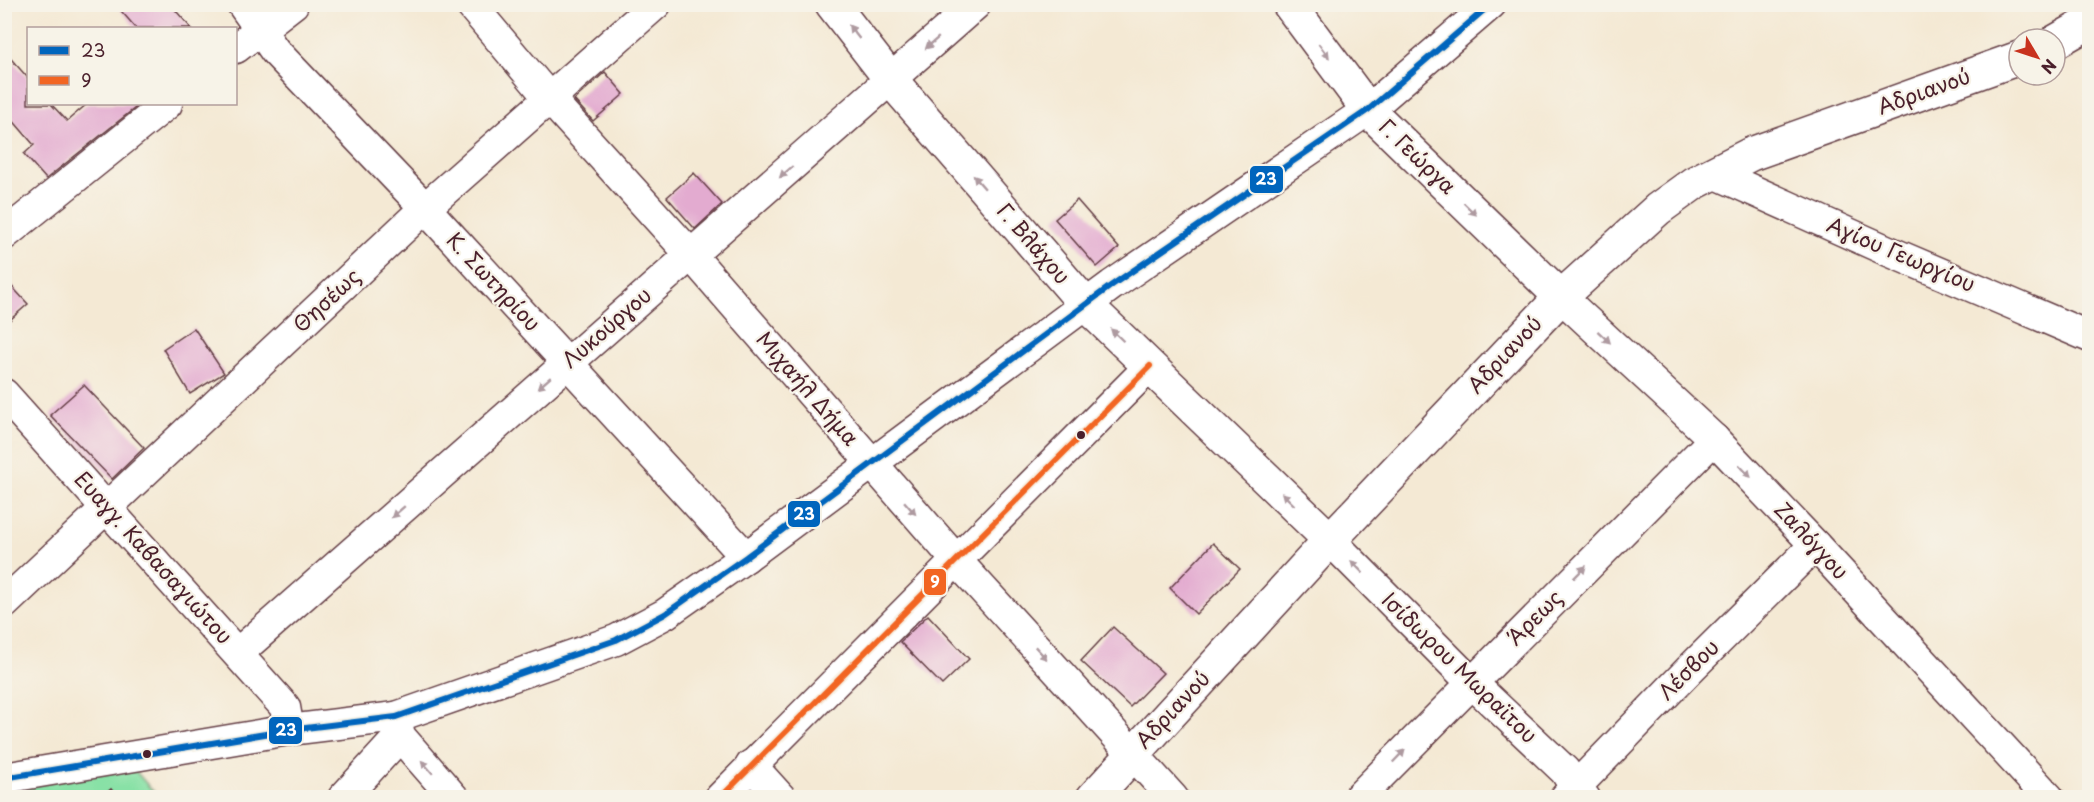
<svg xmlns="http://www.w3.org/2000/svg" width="2094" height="802" font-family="'Playpen Sans',sans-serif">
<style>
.green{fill:#88e1a6;stroke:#698068;stroke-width:1.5}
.building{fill:#e3abd0}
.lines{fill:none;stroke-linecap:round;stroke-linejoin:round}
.minor-casing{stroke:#643d44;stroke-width:33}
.tertiary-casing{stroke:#643d44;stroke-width:36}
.path{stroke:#643d44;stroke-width:4;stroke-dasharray:4.5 4.5;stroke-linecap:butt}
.minor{stroke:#fff;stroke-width:30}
.tertiary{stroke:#fff;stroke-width:33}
.bus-1-casing{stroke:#f7f3e8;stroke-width:10}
.bus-2-casing{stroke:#f7f3e8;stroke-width:10}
.bus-1{stroke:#0065bd;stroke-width:6}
.bus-2{stroke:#f26522;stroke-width:6}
.oneway{fill:#ae9aa0}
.bus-dot{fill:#4a1f2b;stroke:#f7f3e8;stroke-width:2}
.labels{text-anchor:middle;stroke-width:4.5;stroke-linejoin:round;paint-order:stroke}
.street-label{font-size:21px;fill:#4a1f2b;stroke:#f7f3e8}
.line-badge{stroke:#f7f3e8;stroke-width:2}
.badge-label{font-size:16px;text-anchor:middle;font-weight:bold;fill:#fff}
</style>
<rect width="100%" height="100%" fill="#f7f3e8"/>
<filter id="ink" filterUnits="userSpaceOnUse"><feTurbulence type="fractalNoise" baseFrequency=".0167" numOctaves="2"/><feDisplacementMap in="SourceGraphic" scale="12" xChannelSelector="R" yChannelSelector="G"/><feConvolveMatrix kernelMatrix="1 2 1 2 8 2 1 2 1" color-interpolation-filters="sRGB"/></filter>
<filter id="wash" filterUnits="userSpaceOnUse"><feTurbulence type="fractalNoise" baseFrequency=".008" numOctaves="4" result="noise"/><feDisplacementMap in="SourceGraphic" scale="24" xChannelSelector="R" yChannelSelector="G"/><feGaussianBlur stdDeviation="1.35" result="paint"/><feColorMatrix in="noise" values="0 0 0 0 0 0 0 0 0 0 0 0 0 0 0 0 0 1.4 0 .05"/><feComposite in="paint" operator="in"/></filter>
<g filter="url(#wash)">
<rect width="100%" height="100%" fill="#f4e9d4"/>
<!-- green -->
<path class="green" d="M131,766L158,797L5,798V786Z"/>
<g id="blocks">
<!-- building -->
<g class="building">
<path d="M115,4H170L191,28H136Z"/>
<path d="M4,51L28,78V104H51L67,121L87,104H140L46,179L24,154L34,145L4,110Z"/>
<path d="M605,72L624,94L593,121L574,100Z"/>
<path d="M694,173L722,204L695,229L667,197Z"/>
<path d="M1077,200L1119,248L1097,267L1055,219Z"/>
<path d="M4,278L28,304L4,325Z"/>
<path d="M194,328L224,373L190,394L163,349Z"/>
<path d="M84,385L144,448L112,479L50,415Z"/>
<path d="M1213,543L1240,569L1196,614L1170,588Z"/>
<path d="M928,615L969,659L942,685L900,642Z"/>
<path d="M1113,627L1163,673L1130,707L1081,661Z"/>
</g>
</g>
</g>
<g filter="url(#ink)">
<use href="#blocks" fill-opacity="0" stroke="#643d44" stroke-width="1.5"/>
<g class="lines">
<defs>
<g id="minor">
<path d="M242,4L275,51L425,208L746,557"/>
<path d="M470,4L549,98L691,255L957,561L1173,798"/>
<path d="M236,48L293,4"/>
<path d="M1714,173L1886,250L2090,337"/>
<path d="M4,235L167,104"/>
<path d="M1561,297L1714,439L1815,545L2049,798"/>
<path d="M4,394L285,707L289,730"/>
<path d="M1330,540L1471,682L1565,771L1575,787L1585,798"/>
<path d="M4,604L425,208L656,4"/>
<path d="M238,653L976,4"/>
<path d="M396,717L400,736L454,798"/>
<path d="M751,765L781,798"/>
<path d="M4,778L289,730L396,717L616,640L665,614L746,557L1112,285L1368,110L1491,4"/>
<path d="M343,798L400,736"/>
<path d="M720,798L1150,366"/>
<path d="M1358,798L1714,439"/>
<path d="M1565,798L1692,667L1815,545"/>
</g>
<g id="tertiary">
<path d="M832,4L891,80L1086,305L1330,540"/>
<path d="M1289,4L1368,110L1561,297"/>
<path d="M2055,42L2090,22"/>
<path d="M1093,798L1330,540L1561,297L1658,209L1694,183L1751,154L2019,58"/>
</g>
</defs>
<!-- minor casing -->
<use href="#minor" class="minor-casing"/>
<!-- tertiary casing -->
<use href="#tertiary" class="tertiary-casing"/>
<!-- path -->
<path class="path" d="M102,798L114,788"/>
<!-- minor -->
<use href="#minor" class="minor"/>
<!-- tertiary -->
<use href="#tertiary" class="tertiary"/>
<defs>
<path id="bus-1" d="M4,778L289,730L396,717L616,640L665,614L746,557L1112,285L1368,110L1491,4"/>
<path id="bus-2" d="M720,798L1150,366"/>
</defs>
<!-- bus-1 casing -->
<use href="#bus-1" class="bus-1-casing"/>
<!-- bus-2 casing -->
<use href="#bus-2" class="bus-2-casing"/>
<!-- bus-1 -->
<use href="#bus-1" class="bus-1"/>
<!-- bus-2 -->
<use href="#bus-2" class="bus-2"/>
</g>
<!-- one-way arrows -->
<defs><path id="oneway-solid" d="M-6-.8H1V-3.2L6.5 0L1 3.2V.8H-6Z" transform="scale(1.5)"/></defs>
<g class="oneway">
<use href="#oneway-solid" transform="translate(854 32) rotate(-128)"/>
<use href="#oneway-solid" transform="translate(932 43) rotate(139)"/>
<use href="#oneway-solid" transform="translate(1324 51) rotate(53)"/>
<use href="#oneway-solid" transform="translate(786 172) rotate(139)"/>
<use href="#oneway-solid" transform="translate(979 182) rotate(-131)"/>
<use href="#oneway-solid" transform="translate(1470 209) rotate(44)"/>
<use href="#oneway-solid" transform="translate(1117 335) rotate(-136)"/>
<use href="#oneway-solid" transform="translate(1604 337) rotate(43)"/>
<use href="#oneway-solid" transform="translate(544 383) rotate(139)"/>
<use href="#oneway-solid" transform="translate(1745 471) rotate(46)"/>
<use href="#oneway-solid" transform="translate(1288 499) rotate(-136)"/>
<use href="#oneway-solid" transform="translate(910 508) rotate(49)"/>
<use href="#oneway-solid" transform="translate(398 512) rotate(139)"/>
<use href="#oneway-solid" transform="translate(1357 567) rotate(-135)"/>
<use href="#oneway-solid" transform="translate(1580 572) rotate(-45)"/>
<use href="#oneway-solid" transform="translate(1041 653) rotate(47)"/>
<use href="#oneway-solid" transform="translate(1399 756) rotate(-46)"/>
<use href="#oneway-solid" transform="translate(427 767) rotate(-131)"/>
</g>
</g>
<!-- markers -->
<g class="bus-dot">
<circle cx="1081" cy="435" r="5"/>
<circle cx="147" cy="754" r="5"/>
</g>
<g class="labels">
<!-- street labels -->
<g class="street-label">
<text transform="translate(1924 92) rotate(-20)" y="7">Αδριανού</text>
<text transform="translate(1417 157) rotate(44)" y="7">Γ. Γεώργα</text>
<text transform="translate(1033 244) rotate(49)" y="7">Γ. Βλάχου</text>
<text transform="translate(1901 255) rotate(23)" y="7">Αγίου Γεωργίου</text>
<text transform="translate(493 282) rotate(47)" y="7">Κ. Σωτηρίου</text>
<text transform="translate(327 301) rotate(-43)" y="7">Θησέως</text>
<text transform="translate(607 328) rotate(-41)" y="7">Λυκούργου</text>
<text transform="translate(1505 355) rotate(-47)" y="7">Αδριανού</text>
<text transform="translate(807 389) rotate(49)" y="7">Μιχαήλ Δήμα</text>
<text transform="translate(1811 541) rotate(47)" y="7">Ζαλόγγου</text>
<text transform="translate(153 558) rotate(48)" y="7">Ευαγγ. Καβασαγιώτου</text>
<text transform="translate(1535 618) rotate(-45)" y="7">Άρεως</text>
<text transform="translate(1459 668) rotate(44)" y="7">Ισίδωρου Μωραϊτου</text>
<text transform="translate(1689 670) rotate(-45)" y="7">Λέσβου</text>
<text transform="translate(1173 710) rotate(-47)" y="7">Αδριανού</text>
</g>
</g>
<g class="line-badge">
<rect x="1249" y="165" width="35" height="29" rx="6" fill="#0065bd"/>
<rect x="787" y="500" width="34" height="28" rx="6" fill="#0065bd"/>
<rect x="923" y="568" width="24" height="28" rx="6" fill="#f26522"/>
<rect x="268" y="716" width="35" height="29" rx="6" fill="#0065bd"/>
</g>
<g class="badge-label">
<text x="1266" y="185">23</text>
<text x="804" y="520">23</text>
<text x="935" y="588">9</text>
<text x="286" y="736">23</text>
</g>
<!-- margin -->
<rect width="2094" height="802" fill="none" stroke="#f7f3e8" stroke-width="24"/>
<!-- legend -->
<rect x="27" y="27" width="210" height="78" fill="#f7f3e8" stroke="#b29e9c" stroke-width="1.5"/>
<rect x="39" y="46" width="30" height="9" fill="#0065bd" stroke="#b29e9c" stroke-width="1.5"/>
<text x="81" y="57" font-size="18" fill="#4a1f2b">23</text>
<rect x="39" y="76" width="30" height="9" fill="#f26522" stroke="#b29e9c" stroke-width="1.5"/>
<text x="81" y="87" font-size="18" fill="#4a1f2b">9</text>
<!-- north arrow -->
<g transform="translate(2037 57) rotate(129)"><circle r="28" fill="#f7f3e8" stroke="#b29e9c" stroke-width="1.5"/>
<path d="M0-4.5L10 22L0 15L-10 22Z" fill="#c8321e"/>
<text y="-9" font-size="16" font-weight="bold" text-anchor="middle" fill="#4a1f2b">N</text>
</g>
</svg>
